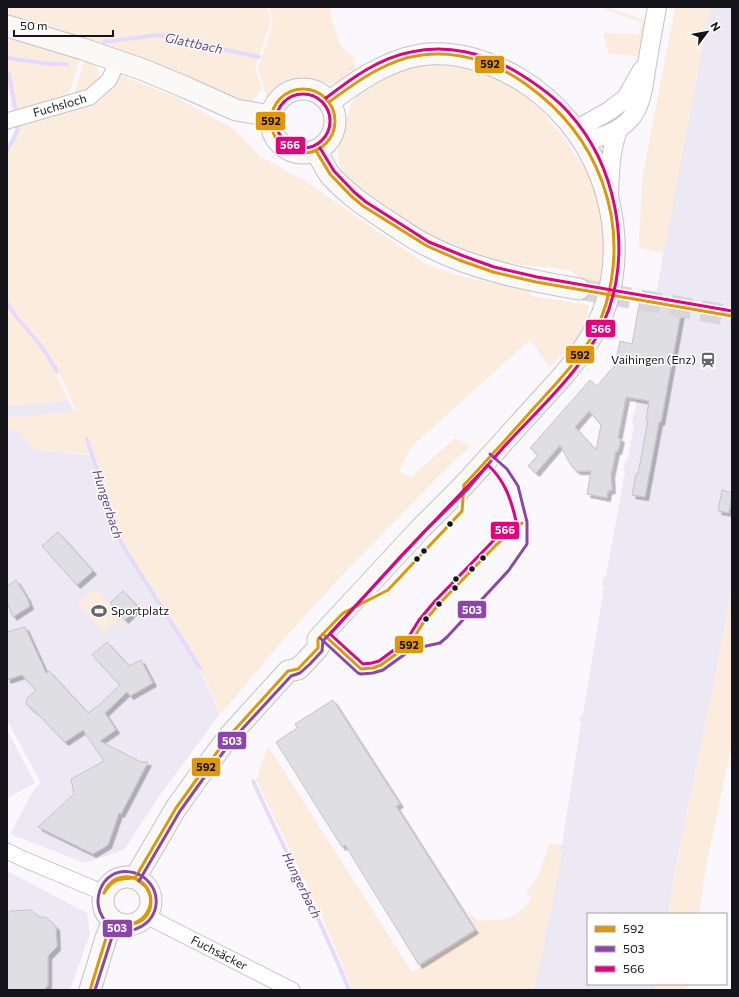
<svg xmlns="http://www.w3.org/2000/svg" width="739" height="997" font-family="Commissioner,sans-serif">
<style>
.built{fill:#ece9f4}
.green{fill:#fbecdd}
.lines{fill:none;stroke-linecap:round;stroke-linejoin:round}
.stream{stroke:#e4dbfc;stroke-width:4}
.building{fill:#dfdee3;stroke:#c5c3c8;fill-rule:evenodd;filter:url(#shadow)}
.secondary-tunnel{stroke:#d8d6db;stroke-width:21;stroke-dasharray:21 10;stroke-linecap:butt}
.minor-casing{stroke:#c3c2c7;stroke-width:17}
.tertiary-casing{stroke:#c3c2c7;stroke-width:20}
.secondary-casing{stroke:#c3c2c7;stroke-width:23}
.minor{stroke:#fefeff;stroke-width:15}
.tertiary{stroke:#fefeff;stroke-width:18}
.secondary{stroke:#faf9f8;stroke-width:21}
.bus-1-casing{stroke:#fff;stroke-width:6}
.bus-2-casing{stroke:#fff;stroke-width:6}
.bus-3-casing{stroke:#fff;stroke-width:6}
.bus-1{stroke:#e09703;stroke-width:3}
.bus-2{stroke:#8e44ad;stroke-width:3}
.bus-3{stroke:#e5007d;stroke-width:3}
.bus-dot{fill:#15141a;stroke:#fff;stroke-width:1.5}
.labels{text-anchor:middle;stroke-width:3;stroke-linejoin:round;paint-order:stroke}
.street-label{font-size:12px;fill:#15141a;stroke:#fff}
.poi-label{font-size:12px;fill:#15141a;stroke:#fff;text-anchor:end}
.water-label{font-size:13px;font-style:italic;fill:#5d478a;stroke:#fff}
.line-badge{stroke:#fff;stroke-width:1.5}
.badge-label{font-size:11px;text-anchor:middle;font-weight:bold;fill:#fff}
.pale-badge-label{font-size:11px;text-anchor:middle;font-weight:bold;fill:#111}
</style>
<defs>
<filter id="shadow"><feDropShadow dx="3.5" dy="3.5" stdDeviation="0" flood-color="#0004"/></filter>
</defs>
<rect width="100%" height="100%" fill="#faf8fd"/>
<!-- built -->
<g class="built">
<path d="M710,7H732V588L717,665V668L677,860L678,864L676,867L668,914H588V984H656L654,990H534L561,858V852L559,850L560,846L562,845L581,723L579,720L580,716L583,714L604,588L602,585L603,578L606,576L625,472L623,470L625,463L627,461L634,426L632,423L634,413L635,412L671,211Z"/>
<path d="M68,400L74,411L35,416L7,417V405L34,404Z"/>
<path d="M7,430H17L34,450L91,455L119,543L199,668L220,714L160,795L124,850L85,863L10,834L34,789L41,783L7,720Z"/>
<path d="M7,730L35,783L7,798Z"/>
<path d="M7,871L87,913L90,934L70,990H7Z"/>
</g>
<!-- green -->
<g class="green">
<path d="M7,7H267L271,21L255,68L262,88L253,101L236,100L210,89L173,70L96,44L7,18Z"/>
<path d="M269,7H330L331,17L340,45L354,58L356,68C339,90 328,82 305,80C303,80 298,78 296,79C290,80 273,94 267,98L258,68L273,23Z"/>
<path d="M600,7H606L644,20L648,26L641,65L623,95L590,116L582,113C606,108 615,98 628,78C633,71 637,65 639,56L609,54L603,33L639,34L642,23Z"/>
<path d="M675,7H710L663,253L640,248L639,244L642,180Z"/>
<path d="M7,36L80,59L68,96L12,112L7,79Z"/>
<path d="M84,60C100,64 102,74 95,87L74,95Z"/>
<path d="M426,61L481,69L521,92L541,110L566,141L588,174L602,209L606,260L598,294L570,270L496,262L433,237L375,202L352,185L340,167L337,146L351,104L357,96L379,79Z"/>
<path d="M120,75L176,97L234,129L260,156L308,183L424,263L457,275L531,291V296L589,305C586,336 571,347 549,367L530,340L411,447L399,471L411,477L455,438L466,443L470,447L455,460L348,569L282,641L221,714L200,668L120,543L92,454L34,450L17,430H7V417L35,416L76,411C67,389 57,367 44,347C33,331 18,317 7,301V154C11,144 18,134 20,124L82,106L102,97L115,84Z"/>
<path d="M7,304C17,320 31,332 42,348C53,363 60,382 68,400L34,404L7,405Z"/>
<path d="M95,588L121,618L104,633L77,604Z"/>
<path d="M732,588V744L706,867L699,914H668L676,867L678,864L677,860L716,672L717,668V665Z"/>
<path d="M268,746L412,972L469,936L479,932L466,910L477,920C502,921 515,920 531,899L527,891L537,878L550,843L562,845L560,847L561,858L534,990H352L322,916L256,780Z"/>
<path d="M656,984H688L687,990H654Z"/>
</g>
<g class="lines">
<!-- stream -->
<g class="stream">
<path d="M104,42L158,35L259,57"/>
<path d="M7,58L51,64H67"/>
<path d="M7,74H9L15,107"/>
<path d="M7,151C10,144 18,133 18,126"/>
<path d="M7,303L15,315L42,347L57,371"/>
<path d="M87,439L121,543L200,668"/>
<path d="M253,781C285,851 321,919 349,990"/>
</g>
</g>
<!-- building -->
<g class="building">
<path d="M641,294L683,302L661,422H659L645,497L632,495L636,474H638L648,420H646L649,401L626,397L618,438L621,439L618,451H616L611,475L612,490L608,491L607,498L587,494L591,471H577L573,468L568,460L560,445L536,473L528,466L538,455L530,448L590,380L597,386L615,365L620,341L632,344ZM589,411L601,425L596,450L575,427Z"/>
<path d="M722,490L732,493L729,513L718,511Z"/>
<path d="M58,532L93,571L77,585L42,546Z"/>
<path d="M16,580L27,598L30,606L13,617L7,602V586Z"/>
<path d="M123,591L138,607L125,620L110,603Z"/>
<path d="M25,627L46,673L49,671L88,713L99,705L120,685L92,655L107,642L129,666L141,660L153,683L130,696L127,692L105,713L116,730L100,741L141,762H148L121,814L119,813L108,845L93,854L38,827L74,794L71,779L104,761L83,730L65,742L39,715L26,704L27,698L36,690L22,675L7,680V632Z"/>
<path d="M333,700L400,804L396,806L475,930L419,965L345,845L342,847L276,742L297,728L295,724Z"/>
<path d="M31,910L39,917H46L56,927L57,947L48,956V985L44,990H7V914L10,911Z"/>
</g>
<g class="lines">
<!-- secondary-tunnel -->
<path class="secondary-tunnel" d="M579,289L732,316"/>
<defs>
<g id="minor">
<path id="s1" d="M7,121L90,97L109,80L118,61"/>
<path d="M7,851L21,858L104,893"/>
<path id="s2" d="M146,916L292,990"/>
</g>
<g id="tertiary">
<path d="M576,130L609,111L626,98L642,70"/>
<path d="M584,142C600,137 618,133 630,119C644,103 644,79 648,58C651,41 654,24 657,7"/>
<path d="M609,195C610,172 610,149 619,128"/>
</g>
<g id="secondary">
<path d="M7,26L83,49L144,70L187,88L236,110L271,116"/>
<circle cx="303" cy="121" r="32"/>
<path d="M316,151C321,159 325,168 330,175C348,195 369,209 392,224C403,231 415,240 428,246C475,270 527,280 579,289"/>
<circle cx="127" cy="901" r="24"/>
<path d="M135,878L176,808L199,776L230,735L288,671L298,669L306,661L318,648V639L421,528L464,485L561,378C580,356 597,332 606,304C632,218 595,124 518,78C488,61 455,50 420,55C385,61 356,82 329,102"/>
<path d="M90,990L106,938L113,921"/>
</g>
</defs>
<!-- minor casing -->
<use href="#minor" class="minor-casing"/>
<!-- tertiary casing -->
<use href="#tertiary" class="tertiary-casing"/>
<!-- secondary casing -->
<use href="#secondary" class="secondary-casing"/>
<!-- minor -->
<use href="#minor" class="minor"/>
<!-- tertiary -->
<use href="#tertiary" class="tertiary"/>
<!-- secondary -->
<use href="#secondary" class="secondary"/>
<defs>
<g id="bus-1">
<circle cx="303" cy="121" r="32"/>
<path d="M329,102C356,82 387,59 422,55C459,50 497,63 527,85C598,136 630,219 606,304C594,346 561,378 532,410C510,435 487,460 464,485"/>
<path d="M316,151L330,174L351,196L363,206L427,246L459,260L493,272L536,282L732,316"/>
<path d="M323,634L361,669L373,668L381,665L410,644L423,623L439,604L497,544L522,523"/>
<path d="M135,878L176,808L199,776L230,735L288,671L298,669L318,648V639L343,613L388,590L462,511L464,485"/>
<path d="M104,893C109,880 120,874 134,878"/>
<path d="M104,893C113,879 118,879 134,878"/>
<path d="M132,924C147,919 157,902 146,887C143,884 139,882 136,879"/>
<path d="M132,924C156,921 157,887 136,879"/>
<path d="M90,990L106,938L113,921"/>
</g>
<g id="bus-2">
<path d="M320,638L358,673L361,674L373,673L383,670L412,649L440,643L447,637L509,570L527,544V522L518,486L507,469L490,454"/>
<path d="M135,873C99,862 83,914 116,928C124,932 134,931 142,926C163,913 160,884 138,874"/>
<path d="M139,881L180,811L203,779L234,738L291,676L300,673L310,664L322,651L323,641L425,531L468,489L491,461"/>
<path d="M95,990L111,940L118,923"/>
</g>
<g id="bus-3">
<circle cx="303" cy="121" r="27"/>
<path d="M326,98C352,78 379,58 411,52C447,44 484,53 515,71C535,83 554,96 569,113C615,164 631,244 609,309C588,370 535,410 494,458"/>
<path d="M320,148L334,171L354,192L366,202L429,242L461,255L494,267L537,277L732,311"/>
<path d="M488,465C505,481 511,499 516,521L493,541L435,601L419,620L406,641L379,661L372,663L363,664L330,634L400,557Z"/>
</g>
</defs>
<!-- bus-1 casing -->
<use href="#bus-1" class="bus-1-casing"/>
<!-- bus-2 casing -->
<use href="#bus-2" class="bus-2-casing"/>
<!-- bus-3 casing -->
<use href="#bus-3" class="bus-3-casing"/>
<!-- bus-1 -->
<use href="#bus-1" class="bus-1"/>
<!-- bus-2 -->
<use href="#bus-2" class="bus-2"/>
<!-- bus-3 -->
<use href="#bus-3" class="bus-3"/>
</g>
<!-- icons -->
<defs>
<symbol id="station-bare" viewBox="-9 -9 18 18"><path d="M-3-6H3Q5-6 5-4V2Q5 4 3 4L4.5 6H3L1.5 4h-3L-3 6H-4.5L-3 4Q-5 4-5 2V-4Q-5-6-3-6ZM-3.5-4v3h7v-3ZM-3.5 1v1.5H-2V1ZM2 1v1.5H3.5V1Z" fill="#656469" stroke="#fff" stroke-width="2.5" paint-order="stroke"/></symbol>
<symbol id="stadium-bare" viewBox="-9 -9 18 18"><path d="M0-5a6.5 5 0 1 0 0 10a6.5 5 0 1 0 0-10ZM-3.5-1.8h7v3.6h-7Z" fill="#656469" stroke="#fff" stroke-width="2.5" paint-order="stroke"/></symbol>
</defs>
<g fill-rule="evenodd">
<use href="#station-bare" x="697" y="349" width="22" height="22"/>
<use href="#stadium-bare" x="88" y="600" width="22" height="22"/>
</g>
<!-- markers -->
<g class="bus-dot">
<circle cx="450" cy="524" r="3.5"/>
<circle cx="424" cy="551" r="3.5"/>
<circle cx="483" cy="558" r="3.5"/>
<circle cx="417" cy="559" r="3.5"/>
<circle cx="472" cy="569" r="3.5"/>
<circle cx="456" cy="579" r="3.5"/>
<circle cx="455" cy="588" r="3.5"/>
<circle cx="439" cy="604" r="3.5"/>
<circle cx="426" cy="619" r="3.5"/>
</g>
<g class="labels">
<!-- street labels -->
<g class="street-label">
<text dy="4" stroke="none"><textPath href="#s1" startOffset="55">Fuchsloch</textPath></text>
<text dy="4" stroke="none"><textPath href="#s2" startOffset="82">Fuchsäcker</textPath></text>
</g>
<!-- poi labels -->
<g class="poi-label">
<text x="696" y="364">Vaihingen (Enz)</text>
<text x="111" y="615" text-anchor="start">Sportplatz</text>
</g>
<!-- water labels -->
<g class="water-label">
<text transform="translate(194 43) rotate(12)" y="5">Glattbach</text>
<text transform="translate(108 504) rotate(72)" y="5">Hungerbach</text>
<text transform="translate(302 885) rotate(64)" y="5">Hungerbach</text>
</g>
</g>
<g class="line-badge">
<rect x="474" y="55" width="31" height="19" rx="4" fill="#e09703"/>
<rect x="255" y="111" width="31" height="20" rx="4" fill="#e09703"/>
<rect x="275" y="136" width="31" height="19" rx="4" fill="#e5007d"/>
<rect x="585" y="319" width="31" height="19" rx="4" fill="#e5007d"/>
<rect x="565" y="345" width="30" height="19" rx="4" fill="#e09703"/>
<rect x="490" y="521" width="30" height="19" rx="4" fill="#e5007d"/>
<rect x="457" y="600" width="30" height="19" rx="4" fill="#8e44ad"/>
<rect x="394" y="635" width="30" height="19" rx="4" fill="#e09703"/>
<rect x="217" y="731" width="30" height="19" rx="4" fill="#8e44ad"/>
<rect x="191" y="757" width="30" height="20" rx="4" fill="#e09703"/>
<rect x="102" y="919" width="31" height="19" rx="4" fill="#8e44ad"/>
</g>
<g class="badge-label">
<text x="290" y="149">566</text>
<text x="601" y="333">566</text>
<text x="505" y="534">566</text>
<text x="472" y="614">503</text>
<text x="232" y="745">503</text>
<text x="117" y="932">503</text>
</g>
<g class="pale-badge-label">
<text x="490" y="68">592</text>
<text x="271" y="125">592</text>
<text x="580" y="359">592</text>
<text x="409" y="649">592</text>
<text x="206" y="771">592</text>
</g>
<!-- border -->
<rect width="739" height="997" fill="none" stroke="#15141a" stroke-width="16"/>
<!-- legend -->
<rect x="587" y="913" width="140" height="72" fill="#ffffff" stroke="#a1a1a3"/>
<rect x="595" y="926" width="20" height="6" fill="#e09703" stroke="#a1a1a3"/>
<text x="623" y="933" font-size="12" fill="#15141a">592</text>
<rect x="595" y="946" width="20" height="6" fill="#8e44ad" stroke="#a1a1a3"/>
<text x="623" y="953" font-size="12" fill="#15141a">503</text>
<rect x="595" y="966" width="20" height="6" fill="#e5007d" stroke="#a1a1a3"/>
<text x="623" y="973" font-size="12" fill="#15141a">566</text>
<!-- north arrow -->
<g transform="translate(707 32) rotate(58)" stroke="#ffffff" stroke-width="3" paint-order="stroke">
<path d="M0-3L7 15L0 10L-7 15Z" fill="#15141a"/>
<text y="-6" font-size="11" font-weight="bold" text-anchor="middle" fill="#15141a">N</text>
</g>
<!-- scale -->
<path d="M14 30v6h99v-6" fill="none" stroke="#15141a" stroke-width="2"/>
<text x="20" y="30" font-size="12" fill="#15141a" stroke="#ffffff" stroke-width="3" paint-order="stroke">50 m</text>
</svg>
